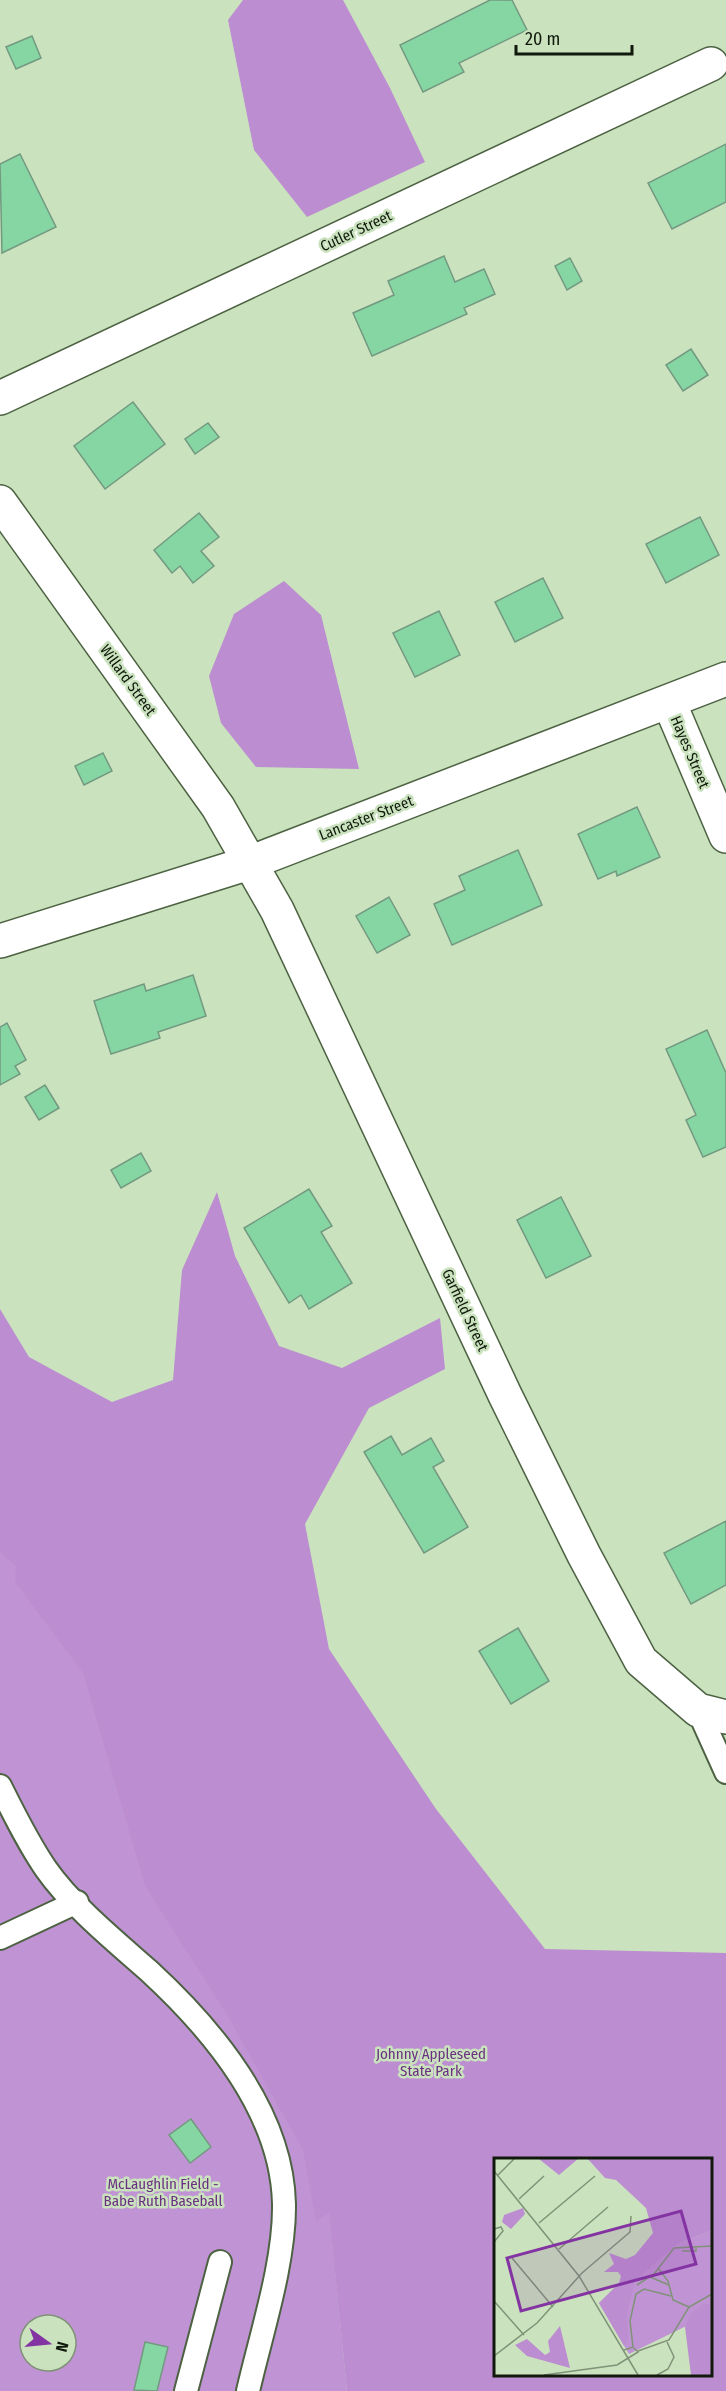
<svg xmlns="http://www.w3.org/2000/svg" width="726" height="2391" font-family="'Fira Sans Condensed',sans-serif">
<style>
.green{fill:#c094d4;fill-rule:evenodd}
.forest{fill:#bc8dd0;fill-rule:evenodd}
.building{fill:#86d6a3;stroke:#739980;stroke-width:1.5}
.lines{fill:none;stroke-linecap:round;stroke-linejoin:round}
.service-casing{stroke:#4d6242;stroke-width:26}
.minor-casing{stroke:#4d6242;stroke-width:36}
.service{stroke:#fff;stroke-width:22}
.minor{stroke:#fff;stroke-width:33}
.labels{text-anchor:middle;stroke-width:5;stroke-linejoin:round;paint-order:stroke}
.street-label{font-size:15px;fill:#10190c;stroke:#cae3be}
.park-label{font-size:15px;fill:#6b3181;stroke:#cae3be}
.inset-road{fill:none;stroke:#809277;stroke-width:1.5}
.view{fill:#8433a2;fill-opacity:0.15;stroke:#8433a2;stroke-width:3}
.inset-edge{fill:none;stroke:#10190c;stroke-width:3}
</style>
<rect width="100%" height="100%" fill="#cae3be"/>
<!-- green -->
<path class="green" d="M0,1363L303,1943L347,2391H0ZM30,2325H66V2361H30Z"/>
<!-- forest -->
<g class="forest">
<path d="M243,0H343L390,88L425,162L307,217L254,150L228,20Z"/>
<path d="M284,581L321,615L359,769L256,767L221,723L209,676L234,614Z"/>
<path d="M217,1192L235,1256L279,1346L342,1368L440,1318L445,1369L369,1408L305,1524L329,1649L436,1809L545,1949L726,1953V2391H347L329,2213L316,2222L303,2150L227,2015L145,1886L83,1673L15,1582L16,1566L0,1552V1309L29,1357L112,1402L173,1380L182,1270ZM495,2160H710V2374H495Z"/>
</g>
<!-- building -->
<g class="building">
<path d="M490,0H512L527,30L459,63L464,72L423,92L400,45Z"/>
<path d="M32,36L41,58L16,69L6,47Z"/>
<path d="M726,144V202L672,229L648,183Z"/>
<path d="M20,154L56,227L2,253L0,164Z"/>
<path d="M444,256L455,282L484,269L495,294L464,308L467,314L372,356L353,313L394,295L388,281Z"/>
<path d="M570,258L582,281L567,290L555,266Z"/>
<path d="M691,349L708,375L683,391L666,365Z"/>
<path d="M133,402L165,444L105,489L74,446Z"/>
<path d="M208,423L219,437L195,454L185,439Z"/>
<path d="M199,513L219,537L201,551L214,566L193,583L180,566L172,573L154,550Z"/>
<path d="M700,517L719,555L666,583L646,544Z"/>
<path d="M543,578L563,618L515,642L495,602Z"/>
<path d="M439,611L460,655L415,677L393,633Z"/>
<path d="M103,753L112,771L84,785L75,766Z"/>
<path d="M637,807L660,857L617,876L616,871L598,879L578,834Z"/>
<path d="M518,850L542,905L452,945L434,904L465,890L459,876Z"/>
<path d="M389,897L410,935L377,953L356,916Z"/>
<path d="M193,975L206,1016L158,1032L160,1038L111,1054L94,1001L144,984L146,991Z"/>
<path d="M7,1023L26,1060L15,1066L20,1074L0,1085V1027Z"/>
<path d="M707,1030L726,1073V1147L703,1157L686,1120L696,1115L666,1049Z"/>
<path d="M45,1085L59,1108L39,1120L25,1097Z"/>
<path d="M141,1153L151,1171L121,1188L111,1170Z"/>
<path d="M309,1189L332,1226L321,1232L352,1283L309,1309L301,1295L289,1303L244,1228Z"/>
<path d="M561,1197L591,1256L546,1278L517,1220Z"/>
<path d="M391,1436L402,1455L431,1438L444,1461L433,1467L468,1527L424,1553L364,1452Z"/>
<path d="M726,1521V1585L691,1604L664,1553Z"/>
<path d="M518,1628L549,1681L511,1704L479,1651Z"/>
<path d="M191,2119L211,2147L190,2163L169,2135Z"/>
<path d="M145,2342L168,2347L157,2391L134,2390Z"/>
</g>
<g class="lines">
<defs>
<g id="service">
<path d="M698,1710L726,1772"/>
<path d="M0,1786C14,1814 28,1843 46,1869C72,1906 115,1941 149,1971C213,2030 282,2113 284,2204C285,2262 261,2334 248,2391"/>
<path d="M0,1938L77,1902"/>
<path d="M186,2391L220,2262"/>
</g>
<g id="minor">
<path d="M0,398L711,64"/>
<path d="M0,502L218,807L277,910L505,1395L584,1555L641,1661L698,1710L726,1717"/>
<path d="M669,702L726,836"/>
<path d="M0,941L249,863L726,679"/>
</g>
</defs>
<!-- service casing -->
<use href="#service" class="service-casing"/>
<!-- minor casing -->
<use href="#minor" class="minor-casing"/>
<!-- service -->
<use href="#service" class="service"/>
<!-- minor -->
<use href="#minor" class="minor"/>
</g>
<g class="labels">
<!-- street labels -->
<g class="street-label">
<text transform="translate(356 231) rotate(-25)" y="5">Cutler Street</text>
<text transform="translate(128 680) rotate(54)" y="5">Willard Street</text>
<text transform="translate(690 752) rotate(67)" y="5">Hayes Street</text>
<text transform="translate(366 818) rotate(-21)" y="5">Lancaster Street</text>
<text transform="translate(465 1310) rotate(65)" y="5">Garfield Street</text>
</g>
<!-- park labels -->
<g class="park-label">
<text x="431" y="2059">Johnny Appleseed<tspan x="431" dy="17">State Park</tspan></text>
<text x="163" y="2189">McLaughlin Field -<tspan x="163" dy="17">Babe Ruth Baseball</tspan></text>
</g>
</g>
<!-- overview -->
<g transform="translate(494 2158)">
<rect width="218" height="218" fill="#cae3be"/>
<path d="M217,73V156L135,196L105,145L161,94Z" fill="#c094d4"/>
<path d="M85,0L65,17L45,1L46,0ZM93,0H217V73L183,86L141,122L133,157L134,183L130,188L105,145L125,125L127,118L124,114H110L120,106L115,95L132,101L141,97L159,75L152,50L122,22L111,20ZM29,50L31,56L17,71L8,64L10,57ZM209,146H217V217H197L191,169L196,156ZM66,168L76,210L33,198L21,187L33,181L51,197L56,194L54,183Z" fill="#bc8dd0"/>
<path class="inset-road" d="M0,13L85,118L144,217M4,17L21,0M25,41L50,18M45,65L101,18M0,71L7,69L9,73L0,84M65,91L114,49M188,93H202V88M18,100L59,149M164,110L174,123L179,142L195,149M156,119L175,127M143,127L160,116L180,90L218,88M0,143L30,177M139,189L136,163L142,136L150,131L177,138M144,193L175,182L195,149L218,136M0,198L43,165L88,115L136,74L137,58M50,217L123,207L144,194L139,189L130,192M163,217L174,211L180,199L173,184"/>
<path class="view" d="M187,53L202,106L27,153L13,100Z"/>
<rect width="218" height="218" class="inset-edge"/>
</g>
<!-- north arrow -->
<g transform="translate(48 2343) rotate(105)"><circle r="28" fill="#cae3be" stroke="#809277" stroke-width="1.5"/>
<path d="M0-4.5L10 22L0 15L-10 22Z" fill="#8433a2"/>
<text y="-9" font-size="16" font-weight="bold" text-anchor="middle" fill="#10190c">N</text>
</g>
<!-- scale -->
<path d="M516 45v9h116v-9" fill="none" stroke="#10190c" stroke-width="3"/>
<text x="525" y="45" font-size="18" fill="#10190c" stroke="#cae3be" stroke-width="4.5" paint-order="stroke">20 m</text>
</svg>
